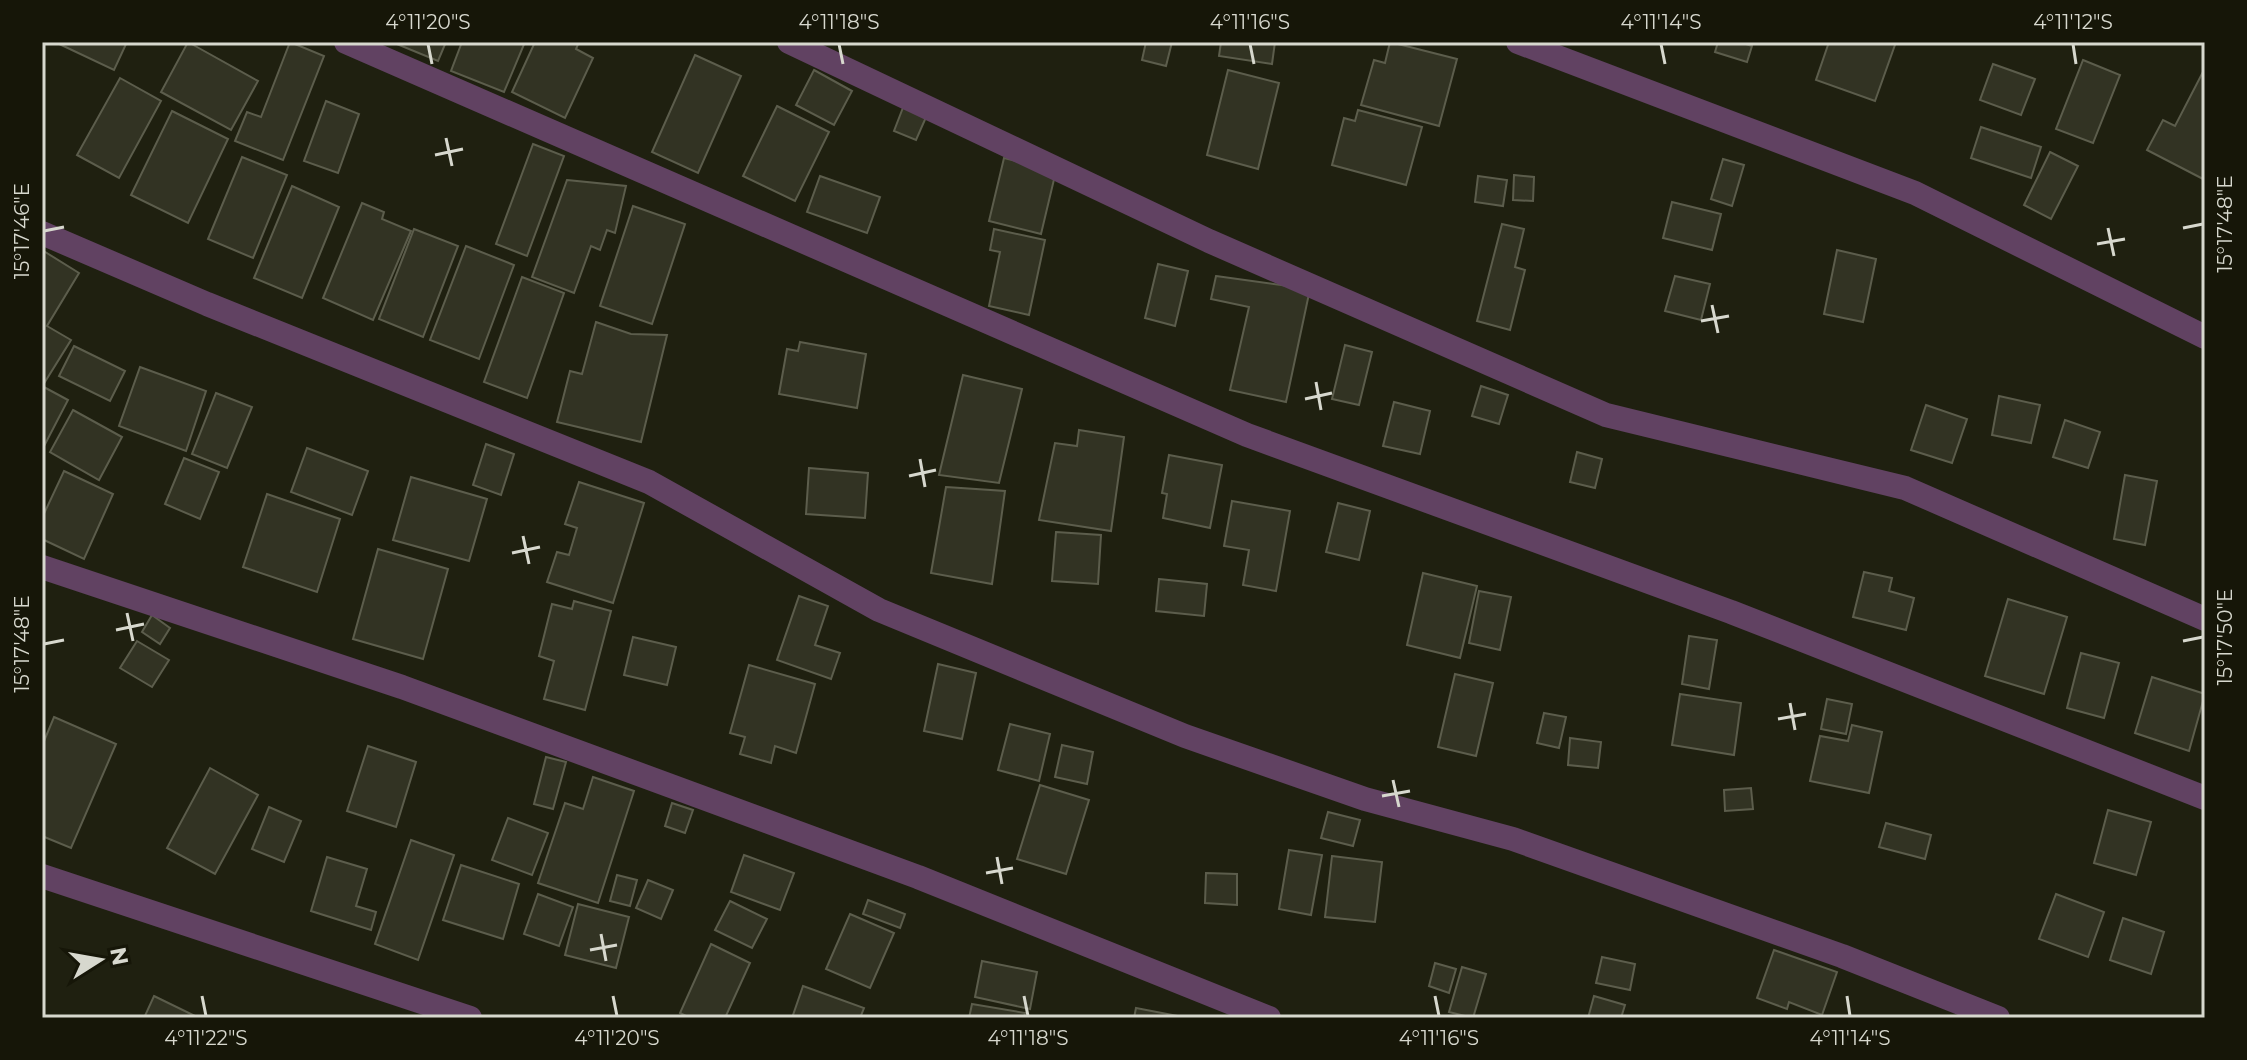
<svg xmlns="http://www.w3.org/2000/svg" width="2247" height="1060" font-family="Montserrat,sans-serif">
<style>
.building{fill:#323323;stroke:#5c5d4c;stroke-width:2}
.lines{fill:none;stroke-linecap:round;stroke-linejoin:round}
.street{stroke:#614262;stroke-width:24}
.ticks{fill:none;stroke:#d7d8ce;stroke-width:3}
.neatline{fill:none;stroke:#d7d8ce;stroke-width:3}
.ticks-label{font-size:20px;text-anchor:middle;fill:#d7d8ce}
</style>
<rect width="100%" height="100%" fill="#1f2010"/>
<!-- building -->
<g class="building">
<path d="M55,42H127L114,70Z"/>
<path d="M188,42L258,81L231,130L161,92Z"/>
<path d="M290,42L324,56L283,160L235,141L247,112L261,117Z"/>
<path d="M392,42H446L438,61Z"/>
<path d="M462,42H525L504,92L451,71Z"/>
<path d="M535,42H579L576,49L593,58L565,118L512,92Z"/>
<path d="M1146,42H1172L1166,66L1142,60Z"/>
<path d="M1221,42H1275L1272,64L1219,56Z"/>
<path d="M1390,42L1457,59L1439,126L1361,105L1374,60L1385,63Z"/>
<path d="M1718,42H1740L1752,46L1747,62L1715,52Z"/>
<path d="M1829,42H1896L1875,101L1816,80Z"/>
<path d="M695,55L741,76L698,173L652,152Z"/>
<path d="M2083,60L2120,75L2093,143L2056,129Z"/>
<path d="M1993,64L2035,79L2021,115L1980,100Z"/>
<path d="M2205,68V180L2147,150L2163,120L2175,126Z"/>
<path d="M814,70L852,91L834,125L796,105Z"/>
<path d="M1228,70L1279,83L1258,169L1207,155Z"/>
<path d="M120,78L161,101L119,178L77,155Z"/>
<path d="M326,101L359,114L338,173L304,161Z"/>
<path d="M904,105L927,115L916,140L894,131Z"/>
<path d="M777,106L829,132L795,201L743,176Z"/>
<path d="M1358,110L1422,127L1406,185L1332,165L1344,118L1355,121Z"/>
<path d="M172,111L228,139L188,223L131,195Z"/>
<path d="M1981,127L2041,147L2031,178L1971,158Z"/>
<path d="M533,144L564,156L527,256L496,244Z"/>
<path d="M2050,152L2078,166L2051,219L2024,205Z"/>
<path d="M242,157L287,175L253,258L208,239Z"/>
<path d="M1004,158L1056,171L1041,234L989,221Z"/>
<path d="M1723,159L1744,165L1732,206L1711,199Z"/>
<path d="M1514,175L1534,177L1533,201L1513,200Z"/>
<path d="M820,176L880,197L867,233L807,212Z"/>
<path d="M1478,176L1507,180L1503,206L1475,202Z"/>
<path d="M567,180L626,186L615,233L607,230L600,250L591,246L574,293L532,277Z"/>
<path d="M292,186L339,207L302,298L254,278Z"/>
<path d="M1672,202L1721,214L1712,250L1663,238Z"/>
<path d="M362,203L384,212L382,219L411,231L373,320L323,298Z"/>
<path d="M633,206L685,224L652,324L600,306Z"/>
<path d="M1502,224L1524,229L1515,267L1525,270L1510,330L1477,321Z"/>
<path d="M414,229L458,246L423,337L379,319Z"/>
<path d="M994,229L1045,240L1029,315L989,306L1000,252L990,250Z"/>
<path d="M466,246L514,265L479,359L430,340Z"/>
<path d="M42,250L79,273L47,326L71,340L43,385Z"/>
<path d="M1837,250L1876,259L1863,322L1824,314Z"/>
<path d="M1158,264L1188,271L1175,326L1145,318Z"/>
<path d="M1216,276L1310,289L1286,402L1230,390L1249,307L1211,299Z"/>
<path d="M1675,276L1710,284L1701,320L1665,311Z"/>
<path d="M522,277L564,293L527,398L484,382Z"/>
<path d="M596,322L631,334L667,335L641,442L557,422L570,371L582,374Z"/>
<path d="M800,342L866,354L857,408L779,394L787,349L798,351Z"/>
<path d="M1345,345L1372,352L1359,405L1332,399Z"/>
<path d="M74,346L125,371L110,401L59,376Z"/>
<path d="M140,367L206,391L186,451L119,426Z"/>
<path d="M963,375L1022,389L999,483L939,475Z"/>
<path d="M42,386L68,400L42,450Z"/>
<path d="M1481,386L1508,395L1499,424L1472,416Z"/>
<path d="M216,393L252,407L227,468L192,454Z"/>
<path d="M1999,396L2040,405L2031,443L1992,435Z"/>
<path d="M1394,402L1430,411L1420,454L1383,446Z"/>
<path d="M1926,405L1967,419L1952,463L1911,450Z"/>
<path d="M73,410L122,437L99,480L50,452Z"/>
<path d="M2065,420L2100,432L2088,468L2053,457Z"/>
<path d="M1079,430L1124,437L1111,531L1039,520L1055,443L1077,446Z"/>
<path d="M486,444L514,454L501,495L473,485Z"/>
<path d="M307,448L368,471L352,515L291,492Z"/>
<path d="M1577,452L1602,459L1595,488L1570,482Z"/>
<path d="M1169,455L1222,465L1210,528L1163,518L1167,494L1162,493Z"/>
<path d="M184,458L219,472L200,519L165,504Z"/>
<path d="M809,468L868,473L865,518L806,514Z"/>
<path d="M64,471L113,494L84,559L42,539V518Z"/>
<path d="M2125,475L2157,481L2145,545L2114,539Z"/>
<path d="M411,477L487,499L469,561L393,540Z"/>
<path d="M579,482L644,503L613,603L547,582L557,552L569,555L577,528L565,524Z"/>
<path d="M946,487L1005,491L992,584L931,573Z"/>
<path d="M267,494L340,519L317,592L243,567Z"/>
<path d="M1232,501L1290,511L1276,591L1243,585L1249,550L1224,546Z"/>
<path d="M1338,503L1370,511L1359,560L1326,552Z"/>
<path d="M1056,532L1101,535L1098,584L1052,581Z"/>
<path d="M378,549L448,569L423,659L353,639Z"/>
<path d="M1864,572L1892,578L1889,591L1914,598L1906,630L1853,617Z"/>
<path d="M1423,573L1477,586L1460,658L1407,645Z"/>
<path d="M1159,579L1207,584L1204,616L1156,611Z"/>
<path d="M1479,591L1511,597L1500,650L1469,643Z"/>
<path d="M799,596L828,606L815,645L840,653L831,679L777,660Z"/>
<path d="M2008,599L2067,617L2044,694L1985,676Z"/>
<path d="M574,601L611,611L585,710L544,699L554,661L539,656L552,604L572,609Z"/>
<path d="M152,615L170,628L160,644L142,632Z"/>
<path d="M1689,636L1717,640L1709,689L1682,684Z"/>
<path d="M633,637L676,647L667,685L624,675Z"/>
<path d="M137,641L169,660L152,687L120,668Z"/>
<path d="M2081,653L2119,663L2104,718L2067,708Z"/>
<path d="M938,664L976,673L962,739L924,731Z"/>
<path d="M749,665L815,684L796,753L775,746L771,763L740,754L745,737L730,733Z"/>
<path d="M1455,674L1493,683L1476,756L1438,747Z"/>
<path d="M2152,677L2205,694L2189,751L2135,733Z"/>
<path d="M1680,694L1741,703L1734,755L1672,745Z"/>
<path d="M1827,699L1852,704L1846,734L1821,729Z"/>
<path d="M1544,713L1566,717L1559,748L1537,743Z"/>
<path d="M54,717L116,744L71,848L42,836V746Z"/>
<path d="M1010,724L1050,734L1039,781L998,770Z"/>
<path d="M1852,725L1882,732L1869,793L1810,781L1820,736L1848,741Z"/>
<path d="M1570,738L1601,742L1598,768L1568,765Z"/>
<path d="M1062,745L1093,752L1087,784L1055,777Z"/>
<path d="M368,746L416,762L396,827L347,811Z"/>
<path d="M546,757L566,762L553,809L534,804Z"/>
<path d="M210,768L258,795L215,874L167,848Z"/>
<path d="M593,777L634,791L598,903L538,883L565,803L583,809Z"/>
<path d="M1040,785L1089,800L1066,874L1017,859Z"/>
<path d="M1751,788L1753,809L1725,811L1724,790Z"/>
<path d="M672,803L693,810L685,833L665,826Z"/>
<path d="M269,807L301,821L284,862L252,849Z"/>
<path d="M2108,810L2151,822L2136,875L2094,863Z"/>
<path d="M1328,812L1360,820L1353,846L1321,838Z"/>
<path d="M508,818L548,833L532,875L492,860Z"/>
<path d="M1886,823L1931,835L1925,859L1879,847Z"/>
<path d="M411,840L454,855L418,960L375,944Z"/>
<path d="M1289,850L1322,855L1311,915L1279,909Z"/>
<path d="M744,855L794,873L780,910L731,892Z"/>
<path d="M1332,856L1382,862L1375,922L1325,917Z"/>
<path d="M327,857L367,869L356,906L376,912L371,930L311,911Z"/>
<path d="M461,865L519,884L503,939L443,920Z"/>
<path d="M1206,873L1237,874V905L1205,903Z"/>
<path d="M617,875L637,880L630,906L610,901Z"/>
<path d="M648,880L673,890L661,919L636,908Z"/>
<path d="M538,894L573,907L559,946L524,934Z"/>
<path d="M2056,894L2104,912L2088,957L2039,939Z"/>
<path d="M868,900L905,914L900,928L863,914Z"/>
<path d="M730,901L767,919L752,948L715,930Z"/>
<path d="M578,904L629,917L616,968L565,955Z"/>
<path d="M850,914L894,933L870,988L826,969Z"/>
<path d="M2123,918L2164,932L2151,974L2110,960Z"/>
<path d="M711,944L750,963L725,1018H690L680,1013Z"/>
<path d="M1774,950L1837,972L1822,1015L1789,1002L1787,1009L1757,998Z"/>
<path d="M1602,957L1635,964L1630,990L1596,983Z"/>
<path d="M982,961L1037,972L1030,1009L975,997Z"/>
<path d="M1435,963L1456,969L1449,993L1429,986Z"/>
<path d="M1462,967L1486,974L1473,1018L1449,1012Z"/>
<path d="M803,986L864,1008L860,1018H792Z"/>
<path d="M154,996L199,1018H144Z"/>
<path d="M1594,996L1625,1005L1621,1018H1588Z"/>
<path d="M972,1004L1025,1013L1024,1018H969Z"/>
<path d="M1136,1008L1188,1018H1134Z"/>
</g>
<g class="lines">
<!-- street -->
<g class="street">
<path d="M346,42L1247,435L1731,612L2205,798"/>
<path d="M789,42L1209,241L1606,415L1905,488L2205,619"/>
<path d="M1518,42L1915,193L2205,337"/>
<path d="M42,233L207,304L649,482L879,610L1185,736L1365,799L1513,839L1842,956L1998,1018"/>
<path d="M42,567L402,687L918,877L1269,1018"/>
<path d="M42,876L470,1018"/>
</g>
</g>
<!-- ticks -->
<path class="ticks" d="M428,44L432,64M839,44L843,64M1250,44L1254,64M1661,44L1665,64M2073,44L2076,64M446,138L452,166M435,155L463,149M2108,228L2114,256M2183,228L2203,224M44,231L64,227M2097,244L2125,239M1712,305L1718,333M1701,321L1729,316M1316,382L1321,410M1305,399L1332,393M920,459L925,487M909,476L936,470M523,536L529,564M512,553L540,547M127,613L133,641M116,630L144,624M2183,641L2203,637M44,644L64,640M1790,703L1795,730M1778,719L1806,714M1393,780L1399,807M1382,796L1410,791M997,857L1002,884M986,873L1013,868M601,934L606,961M590,950L617,945M202,996L206,1016M613,996L617,1016M1024,996L1028,1016M1435,996L1439,1016M1847,996L1850,1016"/>
<!-- border -->
<rect width="2247" height="1060" fill="none" stroke="#161608" stroke-width="88"/>
<!-- north arrow -->
<g transform="translate(100 960) rotate(79)" stroke="#161608" stroke-width="6" paint-order="stroke">
<path d="M0-6L14 30L0 20L-14 30Z" fill="#d7d8ce"/>
<text y="-12" font-size="22" font-weight="bold" text-anchor="middle" fill="#d7d8ce">N</text>
</g>
<rect x="44" y="44" width="2159" height="972" class="neatline"/>
<g class="ticks-label">
<text x="428" y="29">4°11'20"S</text>
<text x="839" y="29">4°11'18"S</text>
<text x="1250" y="29">4°11'16"S</text>
<text x="1661" y="29">4°11'14"S</text>
<text x="2073" y="29">4°11'12"S</text>
<text transform="translate(2225 224) rotate(-90)" y="7">15°17'48"E</text>
<text transform="translate(22 231) rotate(-90)" y="7">15°17'46"E</text>
<text transform="translate(2225 637) rotate(-90)" y="7">15°17'50"E</text>
<text transform="translate(22 644) rotate(-90)" y="7">15°17'48"E</text>
<text x="206" y="1045">4°11'22"S</text>
<text x="617" y="1045">4°11'20"S</text>
<text x="1028" y="1045">4°11'18"S</text>
<text x="1439" y="1045">4°11'16"S</text>
<text x="1850" y="1045">4°11'14"S</text>
</g>
</svg>
